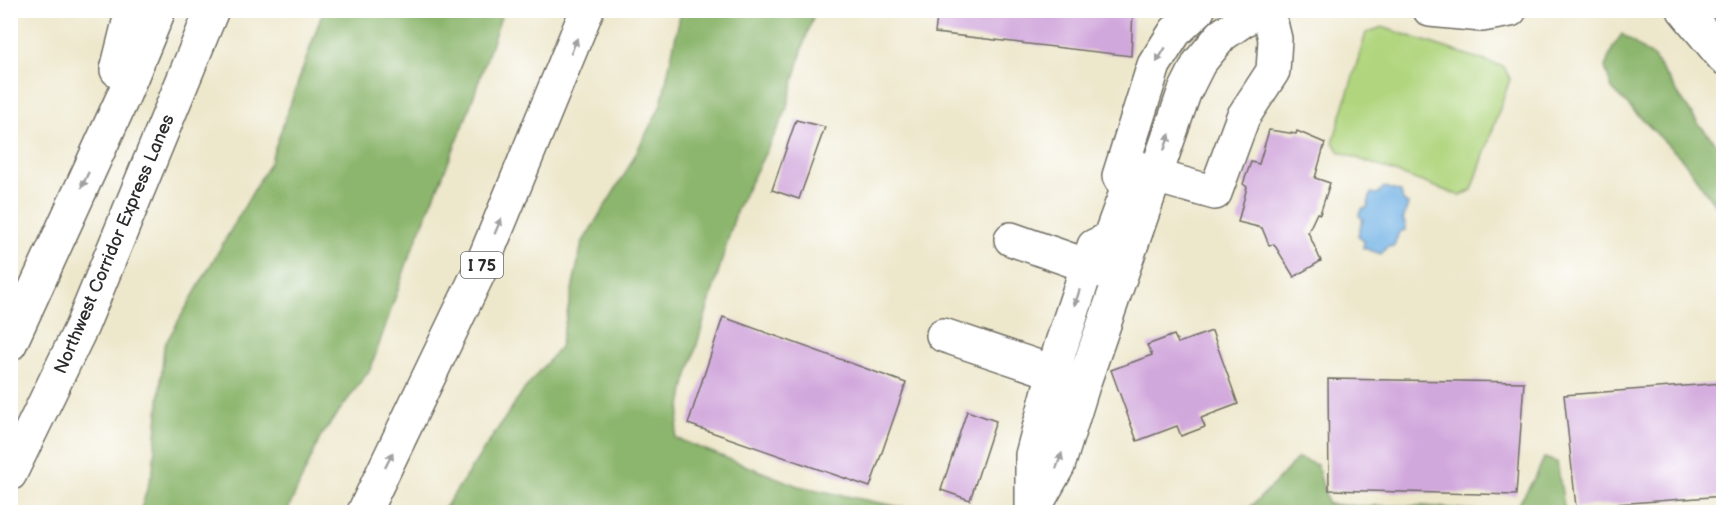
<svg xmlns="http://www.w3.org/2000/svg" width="1734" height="523" font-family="'Balsamiq Sans',sans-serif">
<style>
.green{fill:#b0d57e;stroke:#6e8054;stroke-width:1.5}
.forest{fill:#8cb66d;stroke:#5c704c;stroke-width:1.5}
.water{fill:#70b1e4;stroke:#4e6e88;stroke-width:1.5}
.building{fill:#d1a8dc}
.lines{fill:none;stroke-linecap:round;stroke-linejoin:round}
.minor-casing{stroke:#6f6d63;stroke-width:36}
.highway-casing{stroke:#6f6d63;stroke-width:36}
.minor{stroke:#fff;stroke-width:33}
.highway{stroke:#fff;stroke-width:33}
.oneway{fill:#a0a0a0}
.labels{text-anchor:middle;stroke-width:6;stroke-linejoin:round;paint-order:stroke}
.shield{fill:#fff;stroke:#6b6b6b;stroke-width:1.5}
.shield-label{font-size:16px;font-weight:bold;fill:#2b2b2b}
.street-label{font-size:18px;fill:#2b2b2b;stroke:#fff}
</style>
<rect width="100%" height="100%" fill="#fff"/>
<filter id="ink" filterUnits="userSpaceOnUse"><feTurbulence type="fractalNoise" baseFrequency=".0167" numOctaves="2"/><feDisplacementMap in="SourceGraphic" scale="12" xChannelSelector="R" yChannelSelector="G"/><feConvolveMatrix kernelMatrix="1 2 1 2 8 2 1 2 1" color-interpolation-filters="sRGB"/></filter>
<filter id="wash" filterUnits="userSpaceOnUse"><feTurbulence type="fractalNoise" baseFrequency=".008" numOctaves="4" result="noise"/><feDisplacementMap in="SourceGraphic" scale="24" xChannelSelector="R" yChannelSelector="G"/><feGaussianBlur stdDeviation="1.35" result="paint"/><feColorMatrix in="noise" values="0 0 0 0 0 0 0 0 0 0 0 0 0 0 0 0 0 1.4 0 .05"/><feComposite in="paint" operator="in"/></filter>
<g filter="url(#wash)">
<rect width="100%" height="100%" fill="#ede7cb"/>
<!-- green -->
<path class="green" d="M1382,27L1504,67L1510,79L1472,190L1460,196L1340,152L1333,142L1366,33Z"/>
<!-- forest -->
<g class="forest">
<path d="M323,11H503L464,124L408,260L371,368L321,436L287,512H140L153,470L164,346L270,162Z"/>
<path d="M681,11H815L804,43L785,114L737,209L685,385L675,438L798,486L924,512H442L523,391L560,347L582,243L625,174L661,105Z"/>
<path d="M1622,34L1654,58L1697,122L1723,151V216L1683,160L1612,89L1605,67L1613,47Z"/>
<path d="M1298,458L1317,465L1328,504L1359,506H1424L1479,511L1517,507L1536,476L1544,458L1557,462L1565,512H1245L1274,484Z"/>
</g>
<!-- water -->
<path class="water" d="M1385,187L1401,192L1403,201L1408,204L1403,220L1406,224L1405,230L1399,232L1394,246L1387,247L1381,254L1363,248L1364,241L1358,235L1363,219L1360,217L1359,214L1362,209L1367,208L1371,193L1377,194Z"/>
<g id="blocks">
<!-- building -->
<g class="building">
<path d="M938,10H1133L1131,56L935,33Z"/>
<path d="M796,120L825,127L799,199L772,190Z"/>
<path d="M1269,130L1296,134L1297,131L1325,143L1315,178L1330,183L1320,214L1317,213L1308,232L1321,261L1294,277L1274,244L1269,245L1262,228L1238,222L1247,187L1243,184L1251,162L1259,164Z"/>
<path d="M723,317L906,383L870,487L688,424Z"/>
<path d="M1212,331L1238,404L1201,418L1205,427L1181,436L1177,426L1137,441L1111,370L1152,355L1147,345L1174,335L1178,343Z"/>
<path d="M1328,379L1524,382L1516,495L1329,490Z"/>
<path d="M1724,383V496L1576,507L1564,395Z"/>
<path d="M967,411L996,421L970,500L941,490Z"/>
</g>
</g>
</g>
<g filter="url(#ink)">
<use href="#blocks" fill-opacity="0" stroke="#6f6d63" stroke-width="1.5"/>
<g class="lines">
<defs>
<g id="minor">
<path d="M1430,10L1482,15L1510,10"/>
<path d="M1684,10L1724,58"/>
<path d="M1136,166L1155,176L1215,193L1243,117L1273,71L1275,39L1268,10"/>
<path d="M1011,239L1108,273"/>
<path d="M943,335L1074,379"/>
<path d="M1032,511V455L1060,349L1094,246L1109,239L1127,190L1119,176L1154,65L1175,32L1198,10"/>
<path d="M1032,512L1058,466L1084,382L1184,93L1199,63L1222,35L1258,10"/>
</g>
<g id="highway">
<path d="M117,70L132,10"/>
<path d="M10,344L123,97L159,10"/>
<path d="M10,474L82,326L212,10"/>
<path d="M364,512L479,272L587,10"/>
</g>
</defs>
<!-- minor casing -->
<use href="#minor" class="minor-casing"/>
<!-- highway casing -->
<use href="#highway" class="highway-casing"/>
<!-- minor -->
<use href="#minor" class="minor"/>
<!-- highway -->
<use href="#highway" class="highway"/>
</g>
<!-- one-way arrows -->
<defs><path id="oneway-solid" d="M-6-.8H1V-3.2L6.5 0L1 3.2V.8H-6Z" transform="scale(1.5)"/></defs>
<g class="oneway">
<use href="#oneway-solid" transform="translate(574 46) rotate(-68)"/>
<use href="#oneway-solid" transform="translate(1161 55) rotate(121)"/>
<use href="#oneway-solid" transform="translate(1167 142) rotate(-71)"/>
<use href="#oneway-solid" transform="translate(85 180) rotate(115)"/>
<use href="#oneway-solid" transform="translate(498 226) rotate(-67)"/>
<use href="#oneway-solid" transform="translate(1077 298) rotate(108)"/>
<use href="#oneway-solid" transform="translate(389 460) rotate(-64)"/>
<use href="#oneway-solid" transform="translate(1059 461) rotate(-70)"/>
</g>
</g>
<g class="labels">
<!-- shield labels -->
<rect class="shield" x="461" y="252" width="42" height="26" rx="4.5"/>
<g class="shield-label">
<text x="482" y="271">I 75</text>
</g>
<!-- street labels -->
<g class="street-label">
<text transform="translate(114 244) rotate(-67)" y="6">Northwest Corridor Express Lanes</text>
</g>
</g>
<!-- margin -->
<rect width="1734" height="523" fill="none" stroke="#fff" stroke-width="36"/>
</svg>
